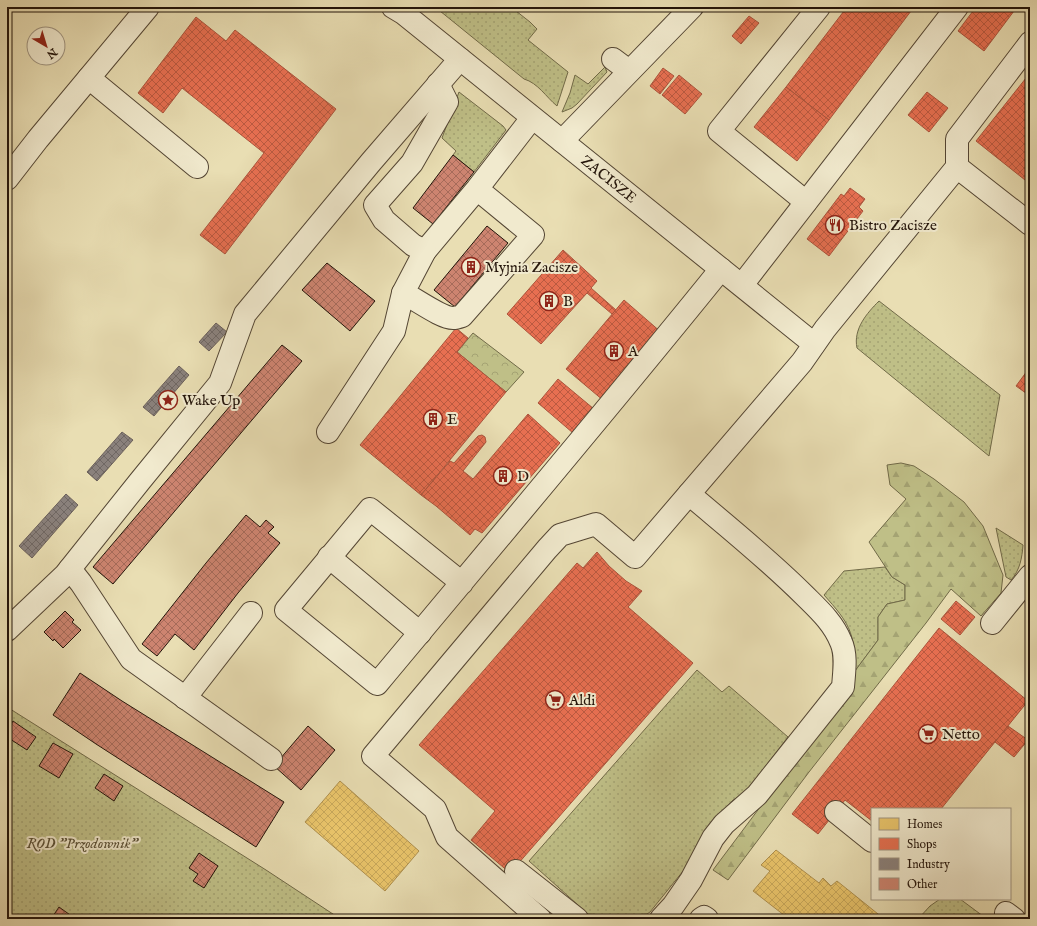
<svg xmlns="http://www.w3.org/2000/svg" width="1037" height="926" font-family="'IM FELL English',serif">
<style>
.grass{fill:url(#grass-dots);stroke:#716a48}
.forest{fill:url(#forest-firs);stroke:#716a48}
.park{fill:url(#park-crowns);stroke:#716a48}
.homes{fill:url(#homes-cross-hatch);stroke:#ae8f4d}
.shops{fill:url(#shops-cross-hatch);stroke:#ac543c}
.industry{fill:url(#industry-cross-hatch);stroke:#6b605a}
.building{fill:url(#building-cross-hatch);stroke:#23140a}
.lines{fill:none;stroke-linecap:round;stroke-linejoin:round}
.minor-casing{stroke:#544634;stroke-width:24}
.minor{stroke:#f1eace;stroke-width:22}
.labels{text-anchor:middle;stroke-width:4;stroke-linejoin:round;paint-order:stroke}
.street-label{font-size:15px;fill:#23140a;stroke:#f1eace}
.poi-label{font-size:15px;fill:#23140a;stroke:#f1eace;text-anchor:start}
.park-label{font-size:15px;font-style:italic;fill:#5a5036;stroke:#f1eace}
</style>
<defs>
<pattern id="grass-dots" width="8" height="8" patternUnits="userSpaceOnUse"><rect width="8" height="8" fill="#bfbf87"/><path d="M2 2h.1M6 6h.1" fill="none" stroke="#a4a373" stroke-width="1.8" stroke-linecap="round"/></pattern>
<pattern id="forest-firs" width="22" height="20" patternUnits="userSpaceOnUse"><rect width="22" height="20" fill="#bfbf87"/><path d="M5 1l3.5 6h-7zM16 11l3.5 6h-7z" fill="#a4a373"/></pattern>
<pattern id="park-crowns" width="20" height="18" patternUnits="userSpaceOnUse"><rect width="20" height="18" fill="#bfbf87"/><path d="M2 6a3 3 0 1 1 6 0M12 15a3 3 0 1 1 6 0" fill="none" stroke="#a4a373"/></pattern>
<pattern id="homes-cross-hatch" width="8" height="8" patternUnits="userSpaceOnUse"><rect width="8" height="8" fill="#e9c46a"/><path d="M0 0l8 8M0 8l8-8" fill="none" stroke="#c8a85b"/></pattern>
<pattern id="shops-cross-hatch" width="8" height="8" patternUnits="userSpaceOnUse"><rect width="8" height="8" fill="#e76f51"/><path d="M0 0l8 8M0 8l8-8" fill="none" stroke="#bb5a41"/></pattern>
<pattern id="industry-cross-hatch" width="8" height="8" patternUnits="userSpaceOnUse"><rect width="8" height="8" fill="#8a817c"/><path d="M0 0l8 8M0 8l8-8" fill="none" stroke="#706864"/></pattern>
<pattern id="building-cross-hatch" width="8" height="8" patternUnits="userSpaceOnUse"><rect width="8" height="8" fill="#cd8470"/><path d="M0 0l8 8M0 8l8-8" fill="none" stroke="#a66b5a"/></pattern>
</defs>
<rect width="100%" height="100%" fill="#e9deb3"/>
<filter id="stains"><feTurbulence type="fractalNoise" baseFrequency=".005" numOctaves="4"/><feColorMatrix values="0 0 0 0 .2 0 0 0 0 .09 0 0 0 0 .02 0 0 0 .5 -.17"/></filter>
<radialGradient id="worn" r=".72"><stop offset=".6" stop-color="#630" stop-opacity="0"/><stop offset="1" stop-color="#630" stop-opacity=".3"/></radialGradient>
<!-- grass -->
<g class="grass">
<path d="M440,7H511L530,22L537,29L528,40L568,72L557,106C546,97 538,83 524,79L440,11Z"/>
<path d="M605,67L607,72L577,104L572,108L562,112L570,93L575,75L588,84Z"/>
<path d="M459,92L503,126L506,130L474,172L453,155L456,151L442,138Z"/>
<path d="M879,301L1000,395L989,456L857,348C853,329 867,313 879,301Z"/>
<path d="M996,528L1023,545C1022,558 1020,570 1011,580L1006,577Z"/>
<path d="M885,567L892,577L905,585V600L887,604L878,617V640L855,671C855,632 849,623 824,595L844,571Z"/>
<path d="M697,670L722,692L729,686L788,737L744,794L733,800L712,823L692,860L650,912L647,914L619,916L588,914L529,861Z"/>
<path d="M7,707L266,870L339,918L338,919H7Z"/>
<path d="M940,899H960L987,919H918L930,906Z"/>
</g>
<!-- forest -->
<path class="forest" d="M901,463L914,466L934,479L964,502L983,526L1003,575L1001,593L981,616L951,589L926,623L809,772L728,880L713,870L850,687L855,671L878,640V617L887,604L905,600V585L892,577L869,542L906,499L890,485L887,465Z"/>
<!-- park -->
<path class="park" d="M473,333L524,372L506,392L457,352Z"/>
<!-- homes -->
<g class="homes">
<path d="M340,781L419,851L385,891L305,822Z"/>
<path d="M776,850L819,883L823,878L831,886L837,881L883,918L789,919L753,891L770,871L761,865Z"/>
</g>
<!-- shops -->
<g class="shops">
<path d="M847,7H914L829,120L786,87Z"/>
<path d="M976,7H1017L984,51L958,31Z"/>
<path d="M749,16L759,23L741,44L732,36Z"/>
<path d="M196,17L226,41L235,30L336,109L225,254L200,235L264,153L182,88L163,113L138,93Z"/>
<path d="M663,68L674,76L660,94L650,86Z"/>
<path d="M1030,73V184L976,141Z"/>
<path d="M679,75L702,94L685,114L662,95Z"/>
<path d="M786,87L829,120L797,161L754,127Z"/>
<path d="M927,92L948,108L929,132L908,115Z"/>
<path d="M850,188L865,199L859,207L863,211L829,256L807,239L841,194L844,196Z"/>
<path d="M563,250L597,281L591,288L616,310L612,314L587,293L541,344L507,314Z"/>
<path d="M624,300L662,333L604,401L566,369Z"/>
<path d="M456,328L468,338L457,352L506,392L421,495L360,445Z"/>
<path d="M1030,367V396L1016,386Z"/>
<path d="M558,379L594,409L573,433L538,403Z"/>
<path d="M528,414L560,443L482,533L475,529L470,535L436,506L421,495L450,461L454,463L478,436L482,435L485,437L486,442L463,471L473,479Z"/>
<path d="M597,552L609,566L626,581L642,591L628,607L693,663L510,873L471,840L495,811L419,745L577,563L583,568Z"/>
<path d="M956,601L975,617L960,635L941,619Z"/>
<path d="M939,628L1028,701L941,809H872V821L845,800L818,834L792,814Z"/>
<path d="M1008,726L1028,740L1014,757L995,742Z"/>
</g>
<!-- industry -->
<g class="industry">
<path d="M216,323L227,332L209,351L199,342Z"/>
<path d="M179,366L189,375L154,416L143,407Z"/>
<path d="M122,432L133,440L97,481L87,472Z"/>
<path d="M66,494L78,505L32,558L19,546Z"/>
</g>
<!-- building -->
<g class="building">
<path d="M453,155L474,172L433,224L413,208Z"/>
<path d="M487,226L508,243L455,307L434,290Z"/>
<path d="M327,263L375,301L350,331L302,290Z"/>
<path d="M282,345L302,361L113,584L93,567Z"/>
<path d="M246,515L260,527L266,520L274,527L268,533L280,543L238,593L194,650L175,634L157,656L142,644L206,563Z"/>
<path d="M65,611L74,620L72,622L81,630L63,648L54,639L53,641L44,632Z"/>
<path d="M80,673L122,701L284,802L256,847L96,744L53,715Z"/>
<path d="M13,721L36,737L27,750L7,737V731Z"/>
<path d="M308,726L335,750L301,790L274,766Z"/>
<path d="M53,743L73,754L59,778L39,766Z"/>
<path d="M104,774L123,786L114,801L95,788Z"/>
<path d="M199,853L218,866L204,888L193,881L198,874L189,868Z"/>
<path d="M59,907L73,917L72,919H51Z"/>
</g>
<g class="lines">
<defs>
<g id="minor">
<path id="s1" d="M393,7L403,13L814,344"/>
<path d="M613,59L629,71"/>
<path d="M89,78L197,167"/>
<path d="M562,141L692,7"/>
<path d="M957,167L1030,224"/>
<path d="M7,179L38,139L148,7"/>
<path d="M477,189L533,235L462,316C459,317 456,318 453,318C441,318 416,299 403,293L425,251L477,189L532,118"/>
<path d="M806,202L719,131L819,7"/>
<path d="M425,251L413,245L384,220L375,205L412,163L447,102L438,84"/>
<path d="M742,285L957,7"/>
<path d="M328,432L394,331L403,293"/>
<path d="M329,557L420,633"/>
<path d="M70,569L81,583L131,659L271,759"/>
<path d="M462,583L370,509L286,610L377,684C492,546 608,409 721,269"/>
<path d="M992,623L1030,576"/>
<path d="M7,630L65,575L140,481L220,383L245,314L371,162L460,59"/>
<path d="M185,698L251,613"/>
<path d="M836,812L872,841"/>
<path d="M516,871L577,919"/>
<path d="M1006,913L1014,919"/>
<path d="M540,919L447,837L435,809L373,756L547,549L560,535L596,524L635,557L802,362L825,329L957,167V139L1030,43"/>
<path d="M661,919L673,906L691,880L713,838L724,824L757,795L843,687C844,673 847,655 841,642C833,622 818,609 804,595C768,559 728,527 689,494"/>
<path d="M701,919L704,917L707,919"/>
</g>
</defs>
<!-- minor casing -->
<use href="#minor" class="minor-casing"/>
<!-- minor -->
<use href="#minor" class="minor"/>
</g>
<!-- icons -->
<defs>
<symbol id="restaurant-ring" viewBox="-11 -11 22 22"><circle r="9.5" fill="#f1eace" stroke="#8f2418" stroke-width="1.5"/><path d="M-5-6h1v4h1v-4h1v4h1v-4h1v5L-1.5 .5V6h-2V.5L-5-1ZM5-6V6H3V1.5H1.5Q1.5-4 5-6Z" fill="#8f2418"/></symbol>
<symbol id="building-ring" viewBox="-11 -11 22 22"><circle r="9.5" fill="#f1eace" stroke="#8f2418" stroke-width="1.5"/><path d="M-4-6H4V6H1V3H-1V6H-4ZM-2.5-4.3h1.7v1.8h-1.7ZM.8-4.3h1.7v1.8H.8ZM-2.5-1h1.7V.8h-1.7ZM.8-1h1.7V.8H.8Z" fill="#8f2418"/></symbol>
<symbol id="sight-ring" viewBox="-11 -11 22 22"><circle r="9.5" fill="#f1eace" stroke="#8f2418" stroke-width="1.5"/><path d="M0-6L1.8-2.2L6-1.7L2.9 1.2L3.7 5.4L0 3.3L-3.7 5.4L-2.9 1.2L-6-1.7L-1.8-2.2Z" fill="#8f2418"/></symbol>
<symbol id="supermarket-ring" viewBox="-11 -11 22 22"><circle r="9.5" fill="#f1eace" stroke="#8f2418" stroke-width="1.5"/><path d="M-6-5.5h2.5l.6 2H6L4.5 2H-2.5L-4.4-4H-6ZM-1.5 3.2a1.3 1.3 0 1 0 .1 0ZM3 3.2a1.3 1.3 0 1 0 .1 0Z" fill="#8f2418"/></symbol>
</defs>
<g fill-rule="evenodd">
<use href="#restaurant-ring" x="824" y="214" width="22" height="22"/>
<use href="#building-ring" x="460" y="256" width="22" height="22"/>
<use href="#building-ring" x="538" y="290" width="22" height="22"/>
<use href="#building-ring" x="603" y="340" width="22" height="22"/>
<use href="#sight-ring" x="157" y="389" width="22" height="22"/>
<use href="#building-ring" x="422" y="408" width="22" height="22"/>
<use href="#building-ring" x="492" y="465" width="22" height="22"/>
<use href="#supermarket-ring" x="544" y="689" width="22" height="22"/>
<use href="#supermarket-ring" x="917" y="723" width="22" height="22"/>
</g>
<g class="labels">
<!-- street labels -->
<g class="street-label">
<text dy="5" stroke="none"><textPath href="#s1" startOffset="276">ZACISZE</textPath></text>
</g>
<!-- poi labels -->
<g class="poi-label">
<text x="849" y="230">Bistro Zacisze</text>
<text x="485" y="272">Myjnia Zacisze</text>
<text x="563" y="306">B</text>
<text x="628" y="356">A</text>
<text x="182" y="405">Wake Up</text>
<text x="447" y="424">E</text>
<text x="517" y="481">D</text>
<text x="569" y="705">Aldi</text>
<text x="942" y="739">Netto</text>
</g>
<!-- park labels -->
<g class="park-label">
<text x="82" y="848">ROD "Przodownik"</text>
</g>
</g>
<!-- margin -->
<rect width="1037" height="926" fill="none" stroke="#e9deb3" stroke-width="24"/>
<rect x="8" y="8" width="1021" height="910" fill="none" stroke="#23140a" stroke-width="2"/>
<rect x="12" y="12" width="1013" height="902" fill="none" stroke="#23140a"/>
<!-- legend -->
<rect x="871" y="808" width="140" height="92" fill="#f1eace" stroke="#9f9480"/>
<rect x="879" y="818" width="20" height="12" fill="#e9c46a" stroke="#9f9480"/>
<text x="907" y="828" font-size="12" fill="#23140a">Homes</text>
<rect x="879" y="838" width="20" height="12" fill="#e76f51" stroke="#9f9480"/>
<text x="907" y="848" font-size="12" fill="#23140a">Shops</text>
<rect x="879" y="858" width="20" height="12" fill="#8a817c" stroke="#9f9480"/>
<text x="907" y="868" font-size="12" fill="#23140a">Industry</text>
<rect x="879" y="878" width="20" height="12" fill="#cd8470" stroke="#9f9480"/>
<text x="907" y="888" font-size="12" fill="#23140a">Other</text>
<!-- north arrow -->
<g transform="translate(46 46) rotate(142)"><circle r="19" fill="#f1eace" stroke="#9f9480"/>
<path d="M0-3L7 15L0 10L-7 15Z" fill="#8f2418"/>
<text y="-6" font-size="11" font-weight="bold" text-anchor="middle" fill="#23140a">N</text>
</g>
<rect width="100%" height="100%" filter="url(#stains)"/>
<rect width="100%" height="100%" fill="url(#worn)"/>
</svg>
